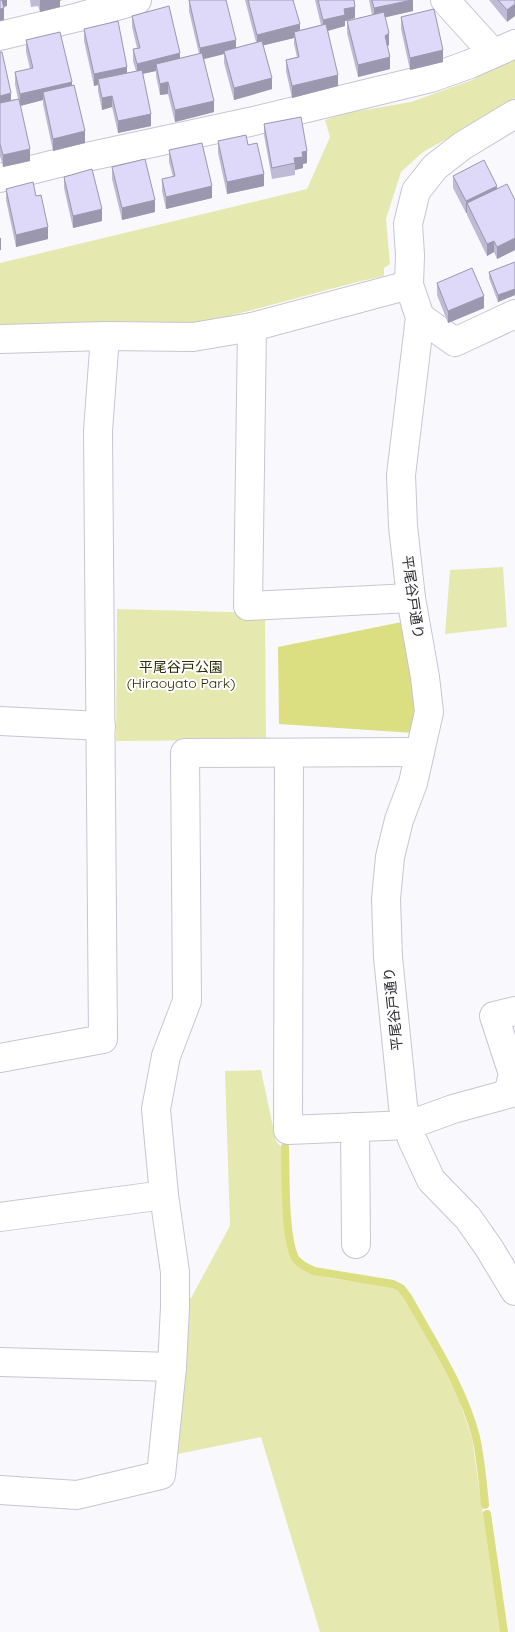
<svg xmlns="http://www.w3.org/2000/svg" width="515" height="1632" font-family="Quicksand,'Noto Sans JP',sans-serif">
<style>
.green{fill:#e6e9af}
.water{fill:#dbde81}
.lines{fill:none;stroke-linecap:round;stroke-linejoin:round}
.stream{stroke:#dbde81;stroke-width:8}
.minor-casing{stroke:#c7c5d2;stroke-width:30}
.minor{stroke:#fff;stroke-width:28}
.wall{fill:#bfbad6}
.shaded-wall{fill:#9b97ae}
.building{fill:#ded8f9;stroke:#9b97ae}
.labels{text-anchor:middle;stroke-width:4;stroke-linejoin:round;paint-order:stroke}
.street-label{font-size:14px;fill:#2b2a2f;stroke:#fff}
.park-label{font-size:14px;fill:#2b2b03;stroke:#fff}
</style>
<rect width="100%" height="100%" fill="#f9f8fd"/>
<!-- green -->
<g class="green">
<path d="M515,58V98L472,125L423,152L401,172L386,219L390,264L384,268V276L357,282L188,327L130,325H0V263L307,189L330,137L325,120L347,113L411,102L472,80Z"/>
<path d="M503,567L507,627L445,634L450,570Z"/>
<path d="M117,609L265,613L266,740L116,741Z"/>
<path d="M261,1070L276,1141L282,1148L286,1240L294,1261L304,1270L329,1278L393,1287L398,1290L406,1298L457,1394L472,1438L500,1632H320L261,1437L173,1455L184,1299L191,1298L230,1226L225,1071Z"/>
</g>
<!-- water -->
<path class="water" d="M402,622L416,679L414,733L279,724L278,647Z"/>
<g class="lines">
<!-- stream -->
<g class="stream">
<path d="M285,1147C286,1175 284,1235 295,1258C299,1264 307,1268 314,1271L393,1284L401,1288L408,1297C433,1342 463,1387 476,1437C481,1460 483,1483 485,1505"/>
<path d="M487,1514L504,1632"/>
</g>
<defs>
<g id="minor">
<path d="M445,0L493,53"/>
<path d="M0,36L79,17L137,0"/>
<path d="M515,114L462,146L435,167L416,191L408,224L410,255L409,285L420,317L401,475L403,526L411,598L425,677L429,712L413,783L399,820L390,857L386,899L388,957L403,1106L412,1139L431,1180L468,1218L489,1248L515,1291"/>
<path d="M0,178L59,163L254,121L431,78L470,64L515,44"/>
<path d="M420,317L455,342L515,314"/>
<path d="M252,327L248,606L411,598"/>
<path d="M0,339L105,336L193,337L252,327L409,285"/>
<path d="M0,721L101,726"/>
<path d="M289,753L288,1130L409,1125L453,1109L508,1094L513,1074L494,1016L515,1011"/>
<path d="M0,1058L103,1039L98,431L105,336"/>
<path d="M355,1127L356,1244"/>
<path d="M0,1217L164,1195"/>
<path d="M0,1362L172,1367"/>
<path d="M0,1490L77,1495L161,1475L172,1367L175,1307V1272L164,1195L156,1109L166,1056L187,1001L185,753L420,752"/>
</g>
</defs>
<!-- minor casing -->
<use href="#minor" class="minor-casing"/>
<!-- minor -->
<use href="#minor" class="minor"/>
</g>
<!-- wall -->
<g class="wall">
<path d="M30,0H63L60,1V7L40,12L38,6L31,7Z"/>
<path d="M189,0L236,48L256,42L245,0H293L300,30L321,25L315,0H354L355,18L345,21V26L328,31L338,86L292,98L286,71V60L297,57L294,44V38L263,45L272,89L234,100L224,63V54L204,59L214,112L175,122L168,94L160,95L156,76V71L142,74L151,126L118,133L112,107L102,110L98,91V85L94,86L84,41V29L127,73L136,71L133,61V49L137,48L132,27V16L180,58L199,54L189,11Z"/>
<path d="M369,0H413V11L385,17L389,45L388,46L390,69L358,77L347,33V21L372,15Z"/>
<path d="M489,0H515L507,22Z"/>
<path d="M401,17L443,62L410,70L401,29Z"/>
<path d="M26,40L72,85L85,143L53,151L43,104V100L20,106L30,161L3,167L0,156V52L11,100L18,99L15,84V72L30,69L26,52Z"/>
<path d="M264,124L307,163L303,164V168L295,170V175L272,179L264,135Z"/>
<path d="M218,141L248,145L264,186L227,194L218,153Z"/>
<path d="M169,150L212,198L166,209L162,191V179L173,177L169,162Z"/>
<path d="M112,167L155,212L122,220L112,179Z"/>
<path d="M453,176L497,189L515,200V250L497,259L494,252L487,256L467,215V213H466L453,188Z"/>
<path d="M64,177L102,221L73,228L64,188Z"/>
<path d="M6,189L36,196L48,239L16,247L6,200Z"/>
<path d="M515,262V295L498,302L489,278V272Z"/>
<path d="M437,283L484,308L448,323L437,295Z"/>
</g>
<!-- shaded-wall -->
<g class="shaded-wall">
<path d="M1,0H7V6L1,8Z"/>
<path d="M40,0H60V7L40,12Z"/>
<path d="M413,0V11L374,20V8Z"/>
<path d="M515,4V16L507,22V10Z"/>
<path d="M355,7V18L345,21V26L323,32V20L344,9Z"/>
<path d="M4,8V20L0,21V9Z"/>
<path d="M300,24V36L294,32V38L257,47V35Z"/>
<path d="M389,33V45L385,48V36Z"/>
<path d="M236,40V52L224,51V54L200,60V48Z"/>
<path d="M443,50V62L410,70V58Z"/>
<path d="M180,53V65L156,64V71L137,75V64Z"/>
<path d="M390,57V69L358,77V65Z"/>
<path d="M127,67V78L98,79V85L94,86V74Z"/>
<path d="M338,75V86L292,98V86Z"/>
<path d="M272,78V89L234,100V88Z"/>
<path d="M72,82V93L43,92V100L20,106V94Z"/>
<path d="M168,82V94L160,95V84Z"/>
<path d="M11,93V105L0,108V96Z"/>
<path d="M112,96V107L102,110V98Z"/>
<path d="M214,101V112L175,122V110Z"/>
<path d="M151,114V126L118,133V121Z"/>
<path d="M85,131V143L53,151V139Z"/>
<path d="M30,149V161L3,167V155Z"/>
<path d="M307,151V163L303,164V168L295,170V163L294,158L302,152Z"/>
<path d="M264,174V186L227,194V182Z"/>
<path d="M212,186V198L166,209V197Z"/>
<path d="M497,186V198L467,203V213H466V201Z"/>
<path d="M155,200V212L122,220V208Z"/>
<path d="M102,209V221L73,228V216Z"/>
<path d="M48,227V239L16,247V235Z"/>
<rect x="0" y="238" width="1" height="12"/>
<path d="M515,238V250L497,259V247Z"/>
<path d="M494,241V252L487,256V244Z"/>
<path d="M515,289V295L498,302V295Z"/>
<path d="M484,296V308L448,323V311Z"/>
</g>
<!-- building -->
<g class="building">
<path d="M0,0H2L4,8L0,9Z"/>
<path d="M189,0H226L236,40L200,48Z"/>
<path d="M248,0H293L300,24L257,35Z"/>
<path d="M318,0H354L355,7L344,9L345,15L323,20Z"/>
<path d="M372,0H412L374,8Z"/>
<path d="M498,0H515V4L507,10Z"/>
<path d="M169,6L180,53L137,64L133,49L140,48L132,16Z"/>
<path d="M434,9L443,50L410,58L401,17Z"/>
<path d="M384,12L389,33L385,36L390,57L358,65L347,21Z"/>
<path d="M118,21L127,67L94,74L84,29Z"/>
<path d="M326,24L338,75L292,86L286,60L299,57L294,32Z"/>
<path d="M60,32L72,82L20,94L15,72L33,68L26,40Z"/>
<path d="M262,41L272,78L234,88L224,51Z"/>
<path d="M0,52H2L11,93L0,96Z"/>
<path d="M202,53L214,101L175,110L168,82L160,84L156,64Z"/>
<path d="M142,70L151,114L118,121L112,96L102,98L98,79Z"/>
<path d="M74,85L85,131L53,139L43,92Z"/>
<path d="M19,99L30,149L3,155L0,144V103Z"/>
<path d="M301,117L307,151L302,152L303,157L294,158L295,163L272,168L264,124Z"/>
<path d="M246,135L248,145L257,143L264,174L227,182L218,141Z"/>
<path d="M202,143L212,186L166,197L162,179L175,176L169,150Z"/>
<path d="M145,159L155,200L122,208L112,167Z"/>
<path d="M484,160L497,186L466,201L453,176Z"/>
<path d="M92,169L102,209L73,216L64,177Z"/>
<path d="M33,182L36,196L41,195L48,227L16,235L6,189Z"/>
<path d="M507,184L515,200V238L497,247L494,241L487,244L467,203Z"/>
<path d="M515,262V289L498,295L489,272Z"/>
<path d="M472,268L484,296L448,311L437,283Z"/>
</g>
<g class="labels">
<!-- street labels -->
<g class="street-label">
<text transform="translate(413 597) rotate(82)" y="5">平尾谷戸通り</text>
<text transform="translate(393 1009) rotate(-96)" y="5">平尾谷戸通り</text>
</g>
<!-- park labels -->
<g class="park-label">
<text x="181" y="672">平尾谷戸公園<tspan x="181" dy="16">(Hiraoyato Park)</tspan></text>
</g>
</g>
</svg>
